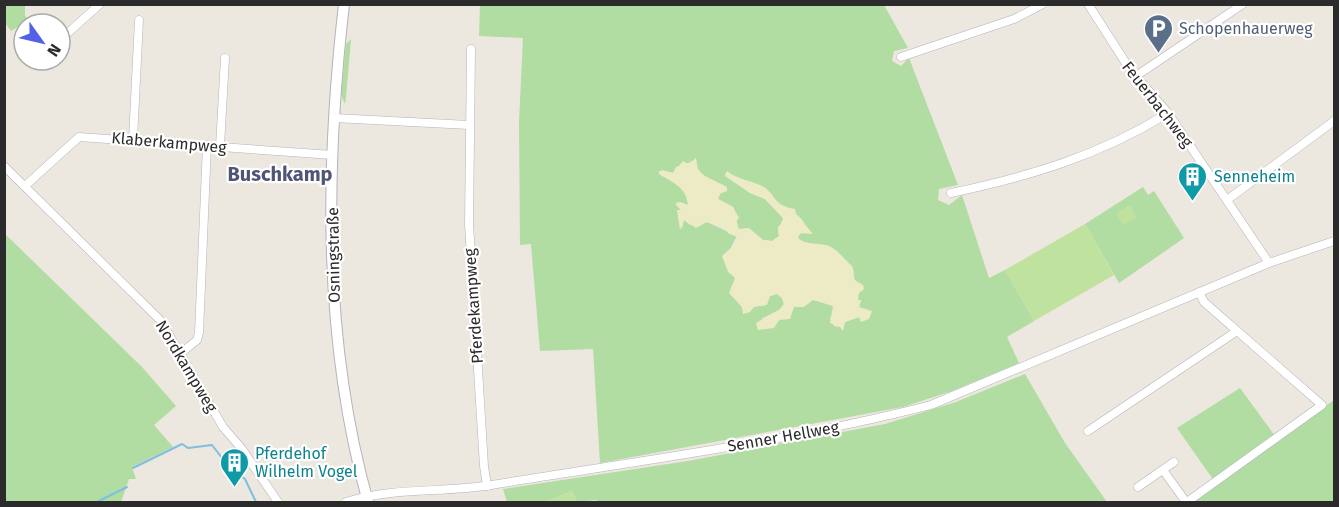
<svg xmlns="http://www.w3.org/2000/svg" width="1339" height="507" font-family="'Fira Sans',sans-serif">
<style>
.green{fill:#b1dca2;fill-rule:evenodd}
.sand{fill:#edeac6}
.pitch{fill:#c0e29f}
.lines{fill:none;stroke-linecap:round;stroke-linejoin:round}
.stream{stroke:#7ebfe2;stroke-width:2}
.minor-casing{stroke:#b3b4bd;stroke-width:9}
.secondary-casing{stroke:#b3b4bd;stroke-width:12}
.minor{stroke:#fff;stroke-width:8}
.secondary{stroke:#fff;stroke-width:10}
.labels{text-anchor:middle;stroke-width:4.5;stroke-linejoin:round;paint-order:stroke}
.service-label{font-size:16px;fill:#4e5e75;stroke:#fff;text-anchor:start}
.street-label{font-size:16px;fill:#2b2b2b;stroke:#fff}
.culture-label{font-size:16px;fill:#0d838f;stroke:#fff;text-anchor:start}
.quarter-label{font-size:20px;font-weight:bold;fill:#505477;stroke:#fff}
</style>
<rect width="100%" height="100%" fill="#ece7df"/>
<!-- green -->
<g class="green">
<path d="M4,5H25V16L29,20L11,31L5,23Z"/>
<path d="M480,5H884L908,48L894,51L892,61L901,66L909,58L958,185L939,189L938,200L949,205L962,195L989,278L1005,270L1034,321L1007,337L1019,363L952,391L903,407L600,463L593,349L540,351L531,244L520,245L519,122L523,38L479,36ZM691,162C700,172 709,183 724,185L718,199L733,207L739,230L749,228L763,240L772,241L779,236L778,231L783,218L765,199L750,193L725,176L727,172C738,180 750,180 762,187C770,191 770,199 777,204C788,210 801,213 806,227L797,238C808,247 824,241 834,249C840,253 846,261 852,266L855,282L860,283L858,300H861L859,307L862,310L859,317L845,322L840,327L834,326L830,318L834,311L833,306L813,299L800,307H794L791,313L775,323L761,319L779,310L784,304L782,298L777,294L770,296L761,305L744,310L734,297L735,278L731,247L737,236L707,222L690,225L684,220L682,229L679,214L681,210L676,204L680,202L688,205C689,187 671,182 659,174V171L673,173L676,167Z"/>
<path d="M351,39L346,97L345,104L341,95L346,44Z"/>
<path d="M1143,187L1148,195L1154,191L1184,238L1119,283L1085,224Z"/>
<path d="M4,233L142,367L176,406L154,425L173,447L132,467L136,479H129L121,502H5Z"/>
<path d="M1025,374L1065,443L1107,502H598L596,500L577,502L572,491L546,502H507L503,489L688,461L885,424L956,402Z"/>
<path d="M1240,388L1278,440L1334,400V502H1192L1217,485L1177,428Z"/>
</g>
<!-- sand -->
<path class="sand" d="M696,158L698,169L703,175L727,187V191L719,194L718,199L733,207L739,218L735,223L739,229L748,228L763,240L772,241L779,236L778,227L783,222V218L765,199L750,193L725,175L727,171C738,180 750,180 762,186C777,194 771,205 795,209L796,214L813,234L799,233L798,238C808,247 824,241 834,249C841,254 845,261 852,266C857,277 847,277 863,285L864,289L858,294V300H861L859,307L872,311L869,319L861,322L859,317L845,322L843,331L840,327L830,323L833,306L813,300L804,307H794L790,319L779,320L774,328L758,330L756,323L779,310L784,304L782,298L777,294L770,296L767,305L754,307L750,312L743,314L742,307L729,293L735,278L728,272L722,256L735,244L737,237L728,233L724,228L707,222L696,228L684,220L680,230L677,210H681L676,205L677,202L688,205C686,186 672,183 659,173L662,170L673,173L683,161L688,164Z"/>
<!-- pitch -->
<g class="pitch">
<path d="M1130,205L1137,218L1123,225L1116,213Z"/>
<path d="M1085,224L1114,275L1034,321L1005,270Z"/>
<path d="M572,491L577,502H546Z"/>
</g>
<g class="lines">
<!-- stream -->
<g class="stream">
<path d="M133,468L182,444L188,448L212,445L229,467L245,479L256,502"/>
<path d="M97,502L127,487"/>
</g>
<defs>
<g id="minor">
<path d="M1088,4L1129,68L1168,113L1269,263"/>
<path d="M60,40L100,4"/>
<path d="M471,49L469,224L484,466L487,486"/>
<path d="M901,57L1014,19L1043,4"/>
<path d="M36,61L38,60"/>
<path d="M1136,76L1243,4"/>
<path d="M334,118L469,125"/>
<path d="M133,139L139,20"/>
<path d="M220,146L225,58"/>
<path d="M4,166L161,321L223,427L242,449L278,502"/>
<path d="M25,186L79,137L333,155"/>
<path d="M951,193C1028,177 1101,155 1168,113"/>
<path d="M1227,200L1334,121"/>
<path d="M181,353L197,340L199,333L207,145"/>
<path d="M1088,431L1237,331"/>
<path d="M1163,470L1186,502"/>
<path d="M1138,487L1174,462"/>
<path d="M346,502C393,487 443,493 491,485C638,461 787,442 931,405L1269,263L1334,241"/>
<path d="M1187,502L1322,405L1204,302L1199,292"/>
</g>
<path id="secondary" d="M344,4C325,170 323,341 368,502"/>
</defs>
<!-- minor casing -->
<use href="#minor" class="minor-casing"/>
<!-- secondary casing -->
<use href="#secondary" class="secondary-casing"/>
<!-- minor -->
<use href="#minor" class="minor"/>
<!-- secondary -->
<use href="#secondary" class="secondary"/>
</g>
<!-- icons -->
<defs>
<symbol id="parking-pin" viewBox="-11 -11 22 30"><path d="M0 17L-7.5 6A9.5 9.5 0 1 1 7.5 6Z" fill="#5c6f8a" stroke="#fff"/><path d="M-3.5-5.5H1a3.5 3.5 0 0 1 0 7H-1V5.5H-3.5ZM-1-3.4V-.6H.8a1.4 1.4 0 0 0 0-2.8Z" fill="#fff"/></symbol>
<symbol id="building-pin" viewBox="-11 -11 22 30"><path d="M0 17L-7.5 6A9.5 9.5 0 1 1 7.5 6Z" fill="#0f9aa8" stroke="#fff"/><path d="M-4-6H4V6H1V3H-1V6H-4ZM-2.5-4.3h1.7v1.8h-1.7ZM.8-4.3h1.7v1.8H.8ZM-2.5-1h1.7V.8h-1.7ZM.8-1h1.7V.8H.8Z" fill="#fff"/></symbol>
</defs>
<g fill-rule="evenodd">
<use href="#parking-pin" x="1142" y="12" width="33" height="45"/>
<use href="#building-pin" x="1176" y="160" width="33" height="45"/>
<use href="#building-pin" x="218" y="446" width="33" height="45"/>
</g>
<g class="labels">
<!-- service labels -->
<g class="service-label">
<text x="1179" y="34">Schopenhauerweg</text>
</g>
<!-- street labels -->
<g class="street-label">
<text transform="translate(1158 104) rotate(52)" y="6">Feuerbachweg</text>
<text transform="translate(169 142) rotate(5)" y="6">Klaberkampweg</text>
<text transform="translate(333 255) rotate(-91)" y="6">Osningstraße</text>
<text transform="translate(473 306) rotate(-94)" y="6">Pferdekampweg</text>
<text transform="translate(187 366) rotate(59)" y="6">Nordkampweg</text>
<text transform="translate(783 436) rotate(-10)" y="6">Senner Hellweg</text>
</g>
<!-- culture labels -->
<g class="culture-label">
<text x="1214" y="182">Senneheim</text>
<text x="255" y="459">Pferdehof<tspan x="255" dy="18">Wilhelm Vogel</tspan></text>
</g>
<!-- quarter labels -->
<g class="quarter-label">
<text x="280" y="181">Buschkamp</text>
</g>
</g>
<!-- border -->
<rect width="1339" height="507" fill="none" stroke="#2b2b2b" stroke-width="12"/>
<!-- north arrow -->
<g transform="translate(42 42) rotate(124)"><circle r="28" fill="#ffffff" stroke="#aaaaaa" stroke-width="1.5"/>
<path d="M0-4.5L10 22L0 15L-10 22Z" fill="#5160e6"/>
<text y="-9" font-size="16" font-weight="bold" text-anchor="middle" fill="#2b2b2b">N</text>
</g>
</svg>
